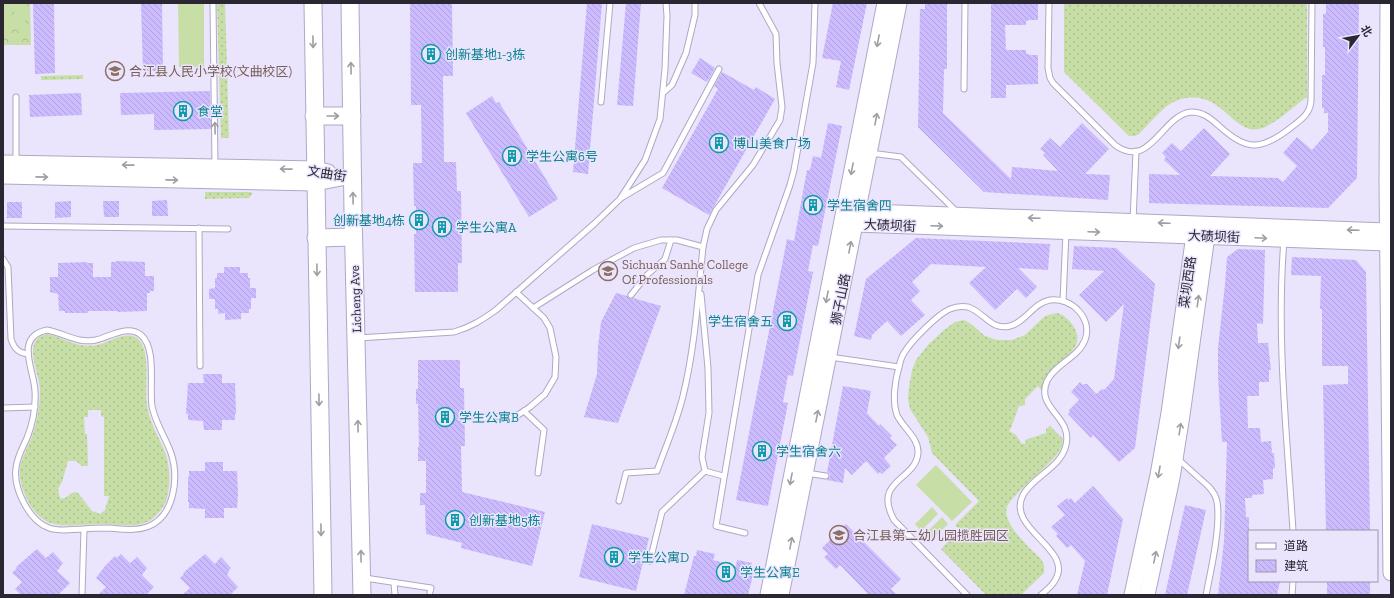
<svg xmlns="http://www.w3.org/2000/svg" width="1394" height="598" font-family="'Zilla Slab','Noto Sans SC',serif">
<style>
.grass{fill:url(#grass-dots);fill-rule:evenodd}
.park{fill:url(#park-crowns)}
.garden{fill:#c7dfa7}
.building{fill:url(#building-back-hatch)}
.lines{fill:none;stroke-linecap:round;stroke-linejoin:round}
.lane-casing{stroke:#afa8c5;stroke-width:7}
.secondary-casing{stroke:#afa8c5;stroke-width:17}
.primary-casing{stroke:#afa8c5;stroke-width:19}
.lane{stroke:#fff;stroke-width:5}
.secondary{stroke:#fff;stroke-width:15}
.primary{stroke:#fff;stroke-width:17}
.oneway{stroke:#9f9ea3}
.labels{text-anchor:middle;stroke-width:3;stroke-linejoin:round;paint-order:stroke}
.culture-label{font-size:13px;fill:#0d838f;stroke:#eae4fd;text-anchor:start}
.education-label{font-size:13px;fill:#785e54;stroke:#eae4fd;text-anchor:start}
.street-label{font-size:13px;fill:#2a2733;stroke:#eae4fd}
</style>
<defs>
<pattern id="grass-dots" width="8" height="8" patternUnits="userSpaceOnUse"><rect width="8" height="8" fill="#c7dfa7"/><path d="M2 2h.1M6 6h.1" fill="none" stroke="#abbf90" stroke-width="1.8" stroke-linecap="round"/></pattern>
<pattern id="park-crowns" width="20" height="18" patternUnits="userSpaceOnUse"><rect width="20" height="18" fill="#c7dfa7"/><path d="M2 6a3 3 0 1 1 6 0M12 15a3 3 0 1 1 6 0" fill="none" stroke="#abbf90"/></pattern>
<pattern id="building-back-hatch" width="6" height="6" patternUnits="userSpaceOnUse"><rect width="6" height="6" fill="#ccbbfe"/><path d="M-1 5l2 2M0 0l6 6M5-1l2 2" fill="none" stroke="#afa1da"/></pattern>
</defs>
<rect width="100%" height="100%" fill="#eae4fd"/>
<!-- grass -->
<g class="grass">
<path d="M217,3H225L229,138H221Z"/>
<path d="M1064,3H1307V97C1295,105 1272,127 1259,129C1233,134 1223,92 1186,98C1179,99 1172,102 1167,106C1157,114 1148,125 1139,134L1135,136H1129L1064,72Z"/>
<path d="M83,75V79L41,80V76Z"/>
<path d="M205,192H250L253,193L249,198L205,199Z"/>
<path d="M1057,313C1064,315 1068,319 1072,324C1094,355 1043,360 1042,391L1038,386L1025,399V405L1019,406L1011,428L1009,431L1016,435L1022,444L1026,443L1025,440L1046,433V429L1050,426L1063,439C1062,452 1054,458 1045,467C1038,474 1009,499 1007,507C1001,523 1031,549 1041,559L1044,565V573L1021,595H986L941,549L960,530L955,525L979,501L932,453L928,437L910,409L908,399L909,387L912,370L916,360L928,345L944,330L955,322L964,320L971,324L985,336L997,340H1012L1025,335L1045,316Z"/>
<path d="M47,334C65,338 78,349 97,345C107,343 126,330 137,338C152,349 144,388 147,405C152,437 173,449 169,486C168,494 167,502 162,508C157,516 150,522 141,524C128,527 114,524 101,524C67,524 44,535 26,497C22,488 19,478 20,468C22,458 27,448 31,439C37,423 40,407 40,389C39,371 21,340 47,334ZM88,410H101V416L104,417V496H109L105,510L100,514L92,511L78,493C70,489 68,501 60,498L58,489L62,482L68,461H76L82,466H88L87,434H85L84,417H88Z"/>
</g>
<!-- park -->
<path class="park" d="M3,3H30L31,45H3Z"/>
<!-- garden -->
<g class="garden">
<path d="M3,3H10L11,26H3Z"/>
<path d="M14,3H25V26H15Z"/>
<path d="M178,3H204V67H179Z"/>
<path d="M936,465L972,502L952,521L916,485Z"/>
<path d="M932,507L938,514L921,531L915,524Z"/>
<path d="M942,517L948,524L931,541L925,534Z"/>
</g>
<!-- building -->
<g class="building">
<path d="M33,3H54L55,73L35,74Z"/>
<path d="M141,3H162L163,71H143Z"/>
<path d="M414,3H452L453,76H443L444,162H456L457,191H461L462,263H458V292H415L414,234H416V206H414L413,163H422L421,105H411L410,4Z"/>
<path d="M587,3H602L588,174L573,172Z"/>
<path d="M626,3H641L633,106L617,105Z"/>
<path d="M833,3H867L849,90L836,87L841,61L822,58Z"/>
<path d="M925,3H947V69H944L943,113L1011,179L1012,167L1058,171L1043,155L1045,153L1040,149L1050,138L1060,147L1082,123L1109,149L1085,174L1110,175L1108,200L984,192L918,127L920,9H925Z"/>
<path d="M991,3H1038V20H1028V21H1026V25H1005L1006,50H1026V54H1029V55H1038V84L1006,85V98H991Z"/>
<path d="M1326,3H1359L1357,178L1328,208L1149,203V174L1180,175L1164,160L1166,157L1162,153L1172,143L1181,151L1204,128L1230,154L1210,176L1278,178L1283,182L1297,166L1283,153L1297,137L1312,150L1328,132V113H1324V108H1322V75H1325V47H1323V14H1326Z"/>
<path d="M700,58L715,68L707,82L691,73Z"/>
<path d="M722,72L754,90L756,87L775,99L709,215L662,188L718,89L714,86Z"/>
<path d="M210,91L211,129L154,130V114L121,115L120,93Z"/>
<path d="M81,93L82,115L30,117L29,95Z"/>
<path d="M492,96L496,103L499,102L558,199L529,217L466,113Z"/>
<path d="M828,123L842,126L818,246L813,245L808,271L813,272L793,376L788,375L783,402L788,403L768,506L736,500L787,239L794,241L807,170H810L813,156L821,158Z"/>
<path d="M167,200L168,216H152V201Z"/>
<path d="M71,201V217L55,218V202Z"/>
<path d="M103,201H119V217H104Z"/>
<rect x="7" y="202" width="15" height="16"/>
<path d="M916,238L1050,244L1048,270L1018,268L1037,287L1026,298L1017,289L995,310L969,283L986,267L931,264L912,282L920,291L911,300L925,315L901,336L887,321L872,335L871,340L854,336L866,279Z"/>
<path d="M1074,246L1116,248L1155,284L1135,448L1119,462L1093,435L1091,438L1068,414L1070,411L1069,410L1079,400L1071,392L1080,382L1083,385L1084,384H1087L1096,394L1102,389L1104,390L1114,379L1124,304L1106,322L1079,295L1104,271L1072,269Z"/>
<path d="M1238,249L1265,250L1263,324L1257,323L1258,343H1268L1271,370H1269V382H1259V396H1247L1248,428H1260L1261,442L1271,441L1272,453H1274L1275,468H1273V479L1263,480L1264,494L1252,495V498H1245L1246,517H1249V581H1280L1277,595H1218L1224,541L1227,442H1222L1218,376V348L1225,284L1227,257Z"/>
<path d="M1292,257L1356,260L1366,272L1370,531H1326L1323,385L1348,384V366H1322V309H1320L1321,276L1291,275Z"/>
<path d="M116,261L145,262V276H154V291H150V293H147V311L117,312L118,311H88V313H65V311H59L58,294L50,292V277H58V263L87,262V263H93V277H111V262H116Z"/>
<path d="M224,267H240V273H248V278H250V288H256V298H251V309H249V313H241V319L225,320V313L218,314V309H215V299H209V289L215,288V278H217V273H224Z"/>
<path d="M616,293L627,296L630,299L633,298L661,306L618,423L584,417L597,374L598,347L601,322Z"/>
<path d="M418,360H460V388H464L465,446H461L462,492L545,512L532,566L461,548L462,543L426,534L425,505H420V493H426V461H418V447L419,446L418,404H416V389H418Z"/>
<path d="M203,374H222V383H235L236,414H235V420H222V430H204L203,421L188,420V414H186L188,383H204Z"/>
<path d="M843,386L871,391L867,413L879,426L880,424L892,436L890,438L897,445L884,458L891,466L882,474L880,472L878,474L867,462H865L852,475L845,468L843,483L827,480L830,477V474L827,472Z"/>
<path d="M205,462H223V471H237L238,494L237,508H224V518H205V509L189,508V502H188V477H189V471H205Z"/>
<path d="M1093,486L1123,519L1107,595H1077L1085,561L1071,545L1067,548L1056,536L1058,534L1051,527L1065,515L1057,506L1067,498L1069,500L1071,498L1075,503Z"/>
<path d="M1185,505L1206,510L1187,595H1165Z"/>
<path d="M592,524L649,538L636,591L579,577Z"/>
<path d="M846,524L901,579L891,589L897,595H869L840,565L836,569L824,557L828,554L822,548Z"/>
<path d="M37,549L46,558L53,552L63,563L57,571L70,583L58,595H21L15,589L22,582L12,573L17,568L16,567Z"/>
<path d="M697,550L715,554L713,560L736,566L737,560L752,563L750,570L754,571L748,595H684L694,556H696Z"/>
<path d="M121,554L130,563L137,557L147,568L142,575L154,587L146,595H98L106,587L96,578L105,566L115,556L117,558Z"/>
<path d="M205,554L215,564L221,557L231,568L228,571L229,572L227,575L238,587L230,595H182L190,588L180,578L184,574L183,573Z"/>
<rect x="1327" y="581" width="43" height="14"/>
</g>
<g class="lines">
<defs>
<g id="lane">
<path d="M213,3L215,166"/>
<path d="M1049,3L1048,68L1050,78L1053,83L1115,145C1150,171 1162,115 1191,112C1203,112 1210,118 1218,125C1245,150 1259,152 1289,129C1299,121 1310,115 1311,101L1312,3"/>
<path d="M964,89L965,3"/>
<path d="M663,93L672,85L686,53L695,15V3"/>
<path d="M16,97V162"/>
<path d="M601,102L610,3"/>
<path d="M870,153L901,157L957,212"/>
<path d="M621,198L663,173L719,69"/>
<path d="M1133,221L1136,151"/>
<path d="M3,226L228,229"/>
<path d="M199,228L200,366"/>
<path d="M1284,240C1276,337 1287,434 1293,531"/>
<path d="M703,247L707,229L716,210L753,165L780,120L782,107L777,63L776,34L759,3"/>
<path d="M3,259L8,267L11,339C14,348 18,353 28,354"/>
<path d="M701,294L708,368L709,413L702,457L705,471L723,476"/>
<path d="M631,295L647,275L665,259L671,240"/>
<path d="M1063,301L1066,232"/>
<path d="M533,308L593,270L634,248L661,240H677L703,247C698,297 695,347 683,396C677,421 666,446 657,471L626,473L619,501"/>
<path d="M47,330C64,333 78,344 96,340C109,337 128,324 141,335C157,349 149,386 152,406C155,423 165,436 171,453C179,477 175,517 147,527C135,531 122,529 109,528C101,528 92,528 84,529C72,529 60,532 49,528C29,521 13,488 16,468C17,457 23,447 27,438C33,423 36,408 35,391C34,369 14,337 47,330Z"/>
<path d="M358,338L454,332C471,327 482,320 496,310L594,224L620,199L645,160L660,119L665,69L667,16L666,3"/>
<path d="M830,357L899,367"/>
<path d="M3,408L35,407"/>
<path d="M524,411L544,430L538,473"/>
<path d="M476,418L518,415L530,407L545,394L555,377L556,357L550,328L544,318L516,292"/>
<path d="M1178,459L1208,486C1212,490 1216,496 1217,502C1221,526 1211,570 1206,595"/>
<path d="M806,473L826,476"/>
<path d="M745,533L716,526L758,275L790,185L794,170L813,63L815,3"/>
<path d="M650,561L662,512L705,471"/>
<path d="M365,578L431,588L430,592"/>
<path d="M394,583L395,595"/>
<path d="M82,595L84,529"/>
<path d="M967,595L894,520C872,479 916,481 918,453C919,438 903,428 897,415C892,401 895,380 899,367C900,362 902,356 904,353C911,341 938,314 950,309C955,307 962,306 968,307C984,312 991,331 1010,326C1026,322 1033,303 1050,300C1072,297 1093,319 1085,340C1078,358 1055,364 1047,381C1035,409 1073,416 1066,445C1061,468 1033,476 1023,495C1005,530 1077,549 1054,582C1051,587 1045,591 1041,595"/>
<path d="M1292,595L1293,581"/>
</g>
<g id="secondary">
<path d="M1388,3L1387,183L1391,573"/>
<path d="M3,163L315,169L328,172"/>
<path d="M3,176L315,183L352,176"/>
<path d="M850,215L858,212L897,213L1387,231L1391,233"/>
<path d="M848,220L855,224L1388,243L1391,242"/>
<path d="M768,595L885,3"/>
<path d="M781,595L899,3"/>
<path d="M1132,595L1158,475L1169,413L1194,235L1200,228"/>
<path d="M1147,595L1172,478L1182,415L1207,236L1204,228"/>
</g>
<g id="primary">
<path d="M313,3L323,595"/>
<path d="M350,3L353,213L362,595"/>
<path d="M314,116H352"/>
<path d="M316,238L353,237"/>
</g>
</defs>
<!-- lane casing -->
<use href="#lane" class="lane-casing"/>
<!-- secondary casing -->
<use href="#secondary" class="secondary-casing"/>
<!-- primary casing -->
<use href="#primary" class="primary-casing"/>
<!-- lane -->
<use href="#lane" class="lane"/>
<!-- secondary -->
<use href="#secondary" class="secondary"/>
<!-- primary -->
<use href="#primary" class="primary"/>
</g>
<!-- one-way arrows -->
<defs><path id="oneway-shaft" d="M-6 0H5M1.5-3L5.5 0L1.5 3" fill="none" stroke-width="1.6" stroke-linecap="round" stroke-linejoin="round"/></defs>
<g class="oneway">
<use href="#oneway-shaft" transform="translate(878 41) rotate(101)"/>
<use href="#oneway-shaft" transform="translate(313 42) rotate(89)"/>
<use href="#oneway-shaft" transform="translate(351 68) rotate(-91)"/>
<use href="#oneway-shaft" transform="translate(333 116)"/>
<use href="#oneway-shaft" transform="translate(876 119) rotate(-79)"/>
<use href="#oneway-shaft" transform="translate(215 128) rotate(-91)"/>
<use href="#oneway-shaft" transform="translate(128 165) rotate(-179)"/>
<use href="#oneway-shaft" transform="translate(286 169) rotate(-179)"/>
<use href="#oneway-shaft" transform="translate(852 169) rotate(101)"/>
<use href="#oneway-shaft" transform="translate(42 177) rotate(1)"/>
<use href="#oneway-shaft" transform="translate(172 180) rotate(1)"/>
<use href="#oneway-shaft" transform="translate(353 198) rotate(-91)"/>
<use href="#oneway-shaft" transform="translate(1034 218) rotate(-178)"/>
<use href="#oneway-shaft" transform="translate(1164 223) rotate(-178)"/>
<use href="#oneway-shaft" transform="translate(937 226) rotate(2)"/>
<use href="#oneway-shaft" transform="translate(1353 230) rotate(-178)"/>
<use href="#oneway-shaft" transform="translate(1094 232) rotate(2)"/>
<use href="#oneway-shaft" transform="translate(1261 238) rotate(3)"/>
<use href="#oneway-shaft" transform="translate(850 247) rotate(-79)"/>
<use href="#oneway-shaft" transform="translate(317 270) rotate(89)"/>
<use href="#oneway-shaft" transform="translate(827 297) rotate(101)"/>
<use href="#oneway-shaft" transform="translate(1198 301) rotate(-82)"/>
<use href="#oneway-shaft" transform="translate(1179 343) rotate(98)"/>
<use href="#oneway-shaft" transform="translate(319 400) rotate(89)"/>
<use href="#oneway-shaft" transform="translate(817 416) rotate(-79)"/>
<use href="#oneway-shaft" transform="translate(358 426) rotate(-91)"/>
<use href="#oneway-shaft" transform="translate(1180 429) rotate(-81)"/>
<use href="#oneway-shaft" transform="translate(1159 472) rotate(100)"/>
<use href="#oneway-shaft" transform="translate(791 479) rotate(101)"/>
<use href="#oneway-shaft" transform="translate(321 530) rotate(89)"/>
<use href="#oneway-shaft" transform="translate(791 543) rotate(-79)"/>
<use href="#oneway-shaft" transform="translate(361 556) rotate(-91)"/>
<use href="#oneway-shaft" transform="translate(1155 557) rotate(-78)"/>
</g>
<!-- icons -->
<defs>
<symbol id="building-ring" viewBox="-11 -11 22 22"><circle r="9.5" fill="#eae4fd" stroke="#0f9aa8" stroke-width="1.5"/><path d="M-4-6H4V6H1V3H-1V6H-4ZM-2.5-4.3h1.7v1.8h-1.7ZM.8-4.3h1.7v1.8H.8ZM-2.5-1h1.7V.8h-1.7ZM.8-1h1.7V.8H.8Z" fill="#0f9aa8"/></symbol>
<symbol id="school-ring" viewBox="-11 -11 22 22"><circle r="9.5" fill="#eae4fd" stroke="#8d6e63" stroke-width="1.5"/><path d="M0-5L7-2L0 1L-7-2ZM-4 1L0 2.5L4 1V4Q0 6-4 4Z" fill="#8d6e63"/></symbol>
<symbol id="university-ring" viewBox="-11 -11 22 22"><circle r="9.5" fill="#eae4fd" stroke="#8d6e63" stroke-width="1.5"/><path d="M0-5L7-2L0 1L-7-2ZM-4 1L0 2.5L4 1V4Q0 6-4 4Z" fill="#8d6e63"/></symbol>
</defs>
<g fill-rule="evenodd">
<use href="#building-ring" x="420" y="43" width="22" height="22"/>
<use href="#school-ring" x="104" y="60" width="22" height="22"/>
<use href="#building-ring" x="172" y="100" width="22" height="22"/>
<use href="#building-ring" x="708" y="132" width="22" height="22"/>
<use href="#building-ring" x="501" y="145" width="22" height="22"/>
<use href="#building-ring" x="802" y="194" width="22" height="22"/>
<use href="#building-ring" x="408" y="209" width="22" height="22"/>
<use href="#building-ring" x="431" y="216" width="22" height="22"/>
<use href="#university-ring" x="597" y="260" width="22" height="22"/>
<use href="#building-ring" x="776" y="310" width="22" height="22"/>
<use href="#building-ring" x="434" y="406" width="22" height="22"/>
<use href="#building-ring" x="751" y="440" width="22" height="22"/>
<use href="#building-ring" x="444" y="509" width="22" height="22"/>
<use href="#school-ring" x="828" y="524" width="22" height="22"/>
<use href="#building-ring" x="603" y="546" width="22" height="22"/>
<use href="#building-ring" x="715" y="561" width="22" height="22"/>
</g>
<g class="labels">
<!-- culture labels -->
<g class="culture-label">
<text x="445" y="59">创新基地1-3栋</text>
<text x="197" y="116">食堂</text>
<text x="733" y="148">博山美食广场</text>
<text x="526" y="161">学生公寓6号</text>
<text x="827" y="210">学生宿舍四</text>
<text x="405" y="225" text-anchor="end">创新基地4栋</text>
<text x="456" y="232">学生公寓A</text>
<text x="773" y="326" text-anchor="end">学生宿舍五</text>
<text x="459" y="422">学生公寓B</text>
<text x="776" y="456">学生宿舍六</text>
<text x="469" y="525">创新基地5栋</text>
<text x="628" y="562">学生公寓D</text>
<text x="740" y="577">学生公寓E</text>
</g>
<!-- education labels -->
<g class="education-label">
<text x="129" y="76">合江县人民小学校(文曲校区)</text>
<text x="622" y="269">Sichuan Sanhe College<tspan x="622" dy="15">Of Professionals</tspan></text>
<text x="853" y="540">合江县第二幼儿园揽胜园区</text>
</g>
<!-- street labels -->
<g class="street-label">
<text transform="translate(327 173) rotate(9)" y="5">文曲街</text>
<text transform="translate(890 225) rotate(2)" y="5">大碛坝街</text>
<text transform="translate(1214 236) rotate(2)" y="5">大碛坝街</text>
<text transform="translate(1187 282) rotate(-82)" y="5">菜坝西路</text>
<text transform="translate(355 299) rotate(-92)" y="5">Licheng Ave</text>
<text transform="translate(840 299) rotate(-79)" y="5">狮子山路</text>
</g>
</g>
<!-- border -->
<rect width="1394" height="598" fill="none" stroke="#2a2733" stroke-width="8"/>
<!-- legend -->
<rect x="1248" y="530" width="130" height="52" fill="#eae4fd" stroke="#9d98ac"/>
<rect x="1256" y="543" width="20" height="6" fill="#ffffff" stroke="#9d98ac"/>
<text x="1284" y="550" font-size="12" fill="#2a2733">道路</text>
<rect x="1256" y="560" width="20" height="12" fill="url(#building-back-hatch)" stroke="#9d98ac"/>
<text x="1284" y="570" font-size="12" fill="#2a2733">建筑</text>
<!-- north arrow -->
<g transform="translate(1358 36) rotate(58)" stroke="#eae4fd" stroke-width="3" paint-order="stroke">
<path d="M0-3L7 15L0 10L-7 15Z" fill="#2a2733"/>
<text y="-6" font-size="11" font-weight="bold" text-anchor="middle" fill="#2a2733">北</text>
</g>
</svg>
